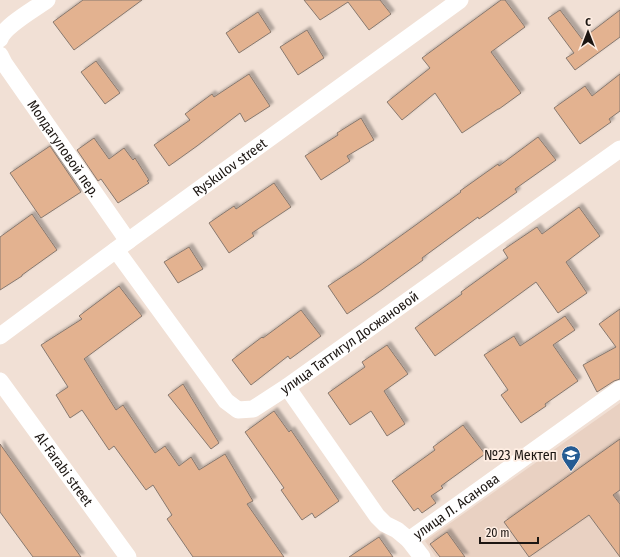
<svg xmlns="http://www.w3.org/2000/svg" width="620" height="557" font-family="'Fira Sans Condensed',sans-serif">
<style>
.built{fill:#e9d1c2}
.building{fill:#e3b290;stroke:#88796f;filter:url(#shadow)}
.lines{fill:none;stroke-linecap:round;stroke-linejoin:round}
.minor{stroke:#fff;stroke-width:17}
.labels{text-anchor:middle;stroke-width:3.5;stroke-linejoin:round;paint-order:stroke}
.street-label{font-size:14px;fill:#1c1612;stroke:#feede2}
.poi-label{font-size:14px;fill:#1c1612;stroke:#feede2;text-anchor:end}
</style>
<defs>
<filter id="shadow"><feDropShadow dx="3.5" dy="-3.5" stdDeviation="1" flood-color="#0004"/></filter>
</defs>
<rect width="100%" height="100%" fill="#f1e0d5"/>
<!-- built -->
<path class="built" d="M620,403V557H436L425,541Z"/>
<!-- building -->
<g class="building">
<path d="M83,0H142L74,50L53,22Z"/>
<path d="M304,0H380L391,14L369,30L348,2L320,20Z"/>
<path d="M501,0H505L525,27L491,52L521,93L499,109H498L462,133L435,93L402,120L387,102L430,68L422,58Z"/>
<path d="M560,10L582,39L620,10V37L575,70L566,58L574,53L548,18Z"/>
<path d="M258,12L271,32L239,53L226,33Z"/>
<path d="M307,30L324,58L298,75L280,47Z"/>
<path d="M96,61L120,93L105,104L81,72Z"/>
<path d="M249,74L270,106L245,122L240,113L197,146L169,166L154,145L190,120L185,114L212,94L214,97Z"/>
<path d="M620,74V111L609,119L611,122L580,144L554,108L585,86L592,96Z"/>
<path d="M361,118L374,140L347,156L350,161L321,180L305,156L338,135L337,133Z"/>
<path d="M538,137L556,160L515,189L517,192L479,219L478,217L422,258L423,260L379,292L347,314L328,286L360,265L413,227L461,192L460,191L498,164L499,166Z"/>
<path d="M94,138L109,159L124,148L133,160L135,158L149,180L147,181L149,183L118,203L101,179L98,181L77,150Z"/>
<path d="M50,146L81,192L41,218L10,173Z"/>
<path d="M274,183L291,207L252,233L254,236L229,253L209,223L234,206L236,209Z"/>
<path d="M579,207L600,236L566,262L587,293L558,313L536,282L435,356L415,328L462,294L461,292L508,258L503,250L537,227L542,234Z"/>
<path d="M32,214L57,250L22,275V276L0,290V237Z"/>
<path d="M189,247L203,269L178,283L164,262Z"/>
<path d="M119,286L142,316L84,359L85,360L116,410L123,405L155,453L165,446L179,466L191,457L199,470L225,454L253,501L247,504L284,557H193L167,519L172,515L153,485L146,490L114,446L109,450L82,410L70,418L56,395L68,387L41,345L82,319L79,316Z"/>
<path d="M620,309V379L614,381L597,392L583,365L616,347L599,324Z"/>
<path d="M301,310L321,336L290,359L288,356L251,385L232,360L262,337L263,338Z"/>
<path d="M565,316L575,330L553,345L578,381L545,404L546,406L521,423L501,395L508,390L484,355L514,336L520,346Z"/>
<path d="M387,345L408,374L384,391L405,424L387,436L371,411L350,425L328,393L365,367L362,362Z"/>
<path d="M183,384L219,443L211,449L168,395Z"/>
<path d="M274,411L289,432L291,430L339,501L315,518L312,513L302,520L281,490L284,488L245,432Z"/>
<path d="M463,425L485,454L441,486L443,488L431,496L436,503L422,513L418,508L414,511L392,481L435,450L433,447Z"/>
<path d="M620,439V490L613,495L620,504V557L589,515L529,557L504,522Z"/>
<path d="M0,444L81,557H33L0,512Z"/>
<path d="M447,532L465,557H440L430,544Z"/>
<path d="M379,537L393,557H349Z"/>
</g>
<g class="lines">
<!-- minor -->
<g class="minor">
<path d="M0,39C4,26 35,9 47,0"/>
<path id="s1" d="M0,55L4,63L128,241"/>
<path id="s2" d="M116,250L226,401L238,410L253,409L287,387L620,149"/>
<path id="s3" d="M0,336L128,241L460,0"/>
<path id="s4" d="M0,381L128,557"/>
<path d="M287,387L377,516L385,524L397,530L409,540L422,557"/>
<path id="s5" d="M409,540L620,389"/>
</g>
</g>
<!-- icons -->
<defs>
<symbol id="school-pin" viewBox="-11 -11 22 30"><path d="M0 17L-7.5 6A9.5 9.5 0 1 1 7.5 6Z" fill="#245b93" stroke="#feede2"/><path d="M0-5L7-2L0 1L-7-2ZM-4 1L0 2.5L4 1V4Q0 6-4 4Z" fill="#fff"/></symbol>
</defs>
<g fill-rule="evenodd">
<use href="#school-pin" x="560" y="444" width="22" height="30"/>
</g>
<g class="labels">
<!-- street labels -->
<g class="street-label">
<text dy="5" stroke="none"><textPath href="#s1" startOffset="113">Молдагуловой пер.</textPath></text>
<text dy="5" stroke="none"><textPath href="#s3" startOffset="285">Ryskulov street</textPath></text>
<text dy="5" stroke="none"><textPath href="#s2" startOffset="334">улица Таттигул Досжановой</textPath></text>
<text dy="5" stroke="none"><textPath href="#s4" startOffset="109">Al-Farabi street</textPath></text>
<text dy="5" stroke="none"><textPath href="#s5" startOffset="58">улица Л. Асанова</textPath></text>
</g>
<!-- poi labels -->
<g class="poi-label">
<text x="557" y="460">№23 Мектеп</text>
</g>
</g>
<!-- north arrow -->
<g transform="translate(588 32)" stroke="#feede2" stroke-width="3" paint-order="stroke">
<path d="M0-3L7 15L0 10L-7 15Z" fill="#1c1612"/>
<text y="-6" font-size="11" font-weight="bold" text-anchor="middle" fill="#1c1612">С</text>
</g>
<!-- scale -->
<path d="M480 537v6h58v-6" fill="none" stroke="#1c1612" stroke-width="2"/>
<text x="486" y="537" font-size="12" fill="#1c1612" stroke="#feede2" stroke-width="3" paint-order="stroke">20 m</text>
</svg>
